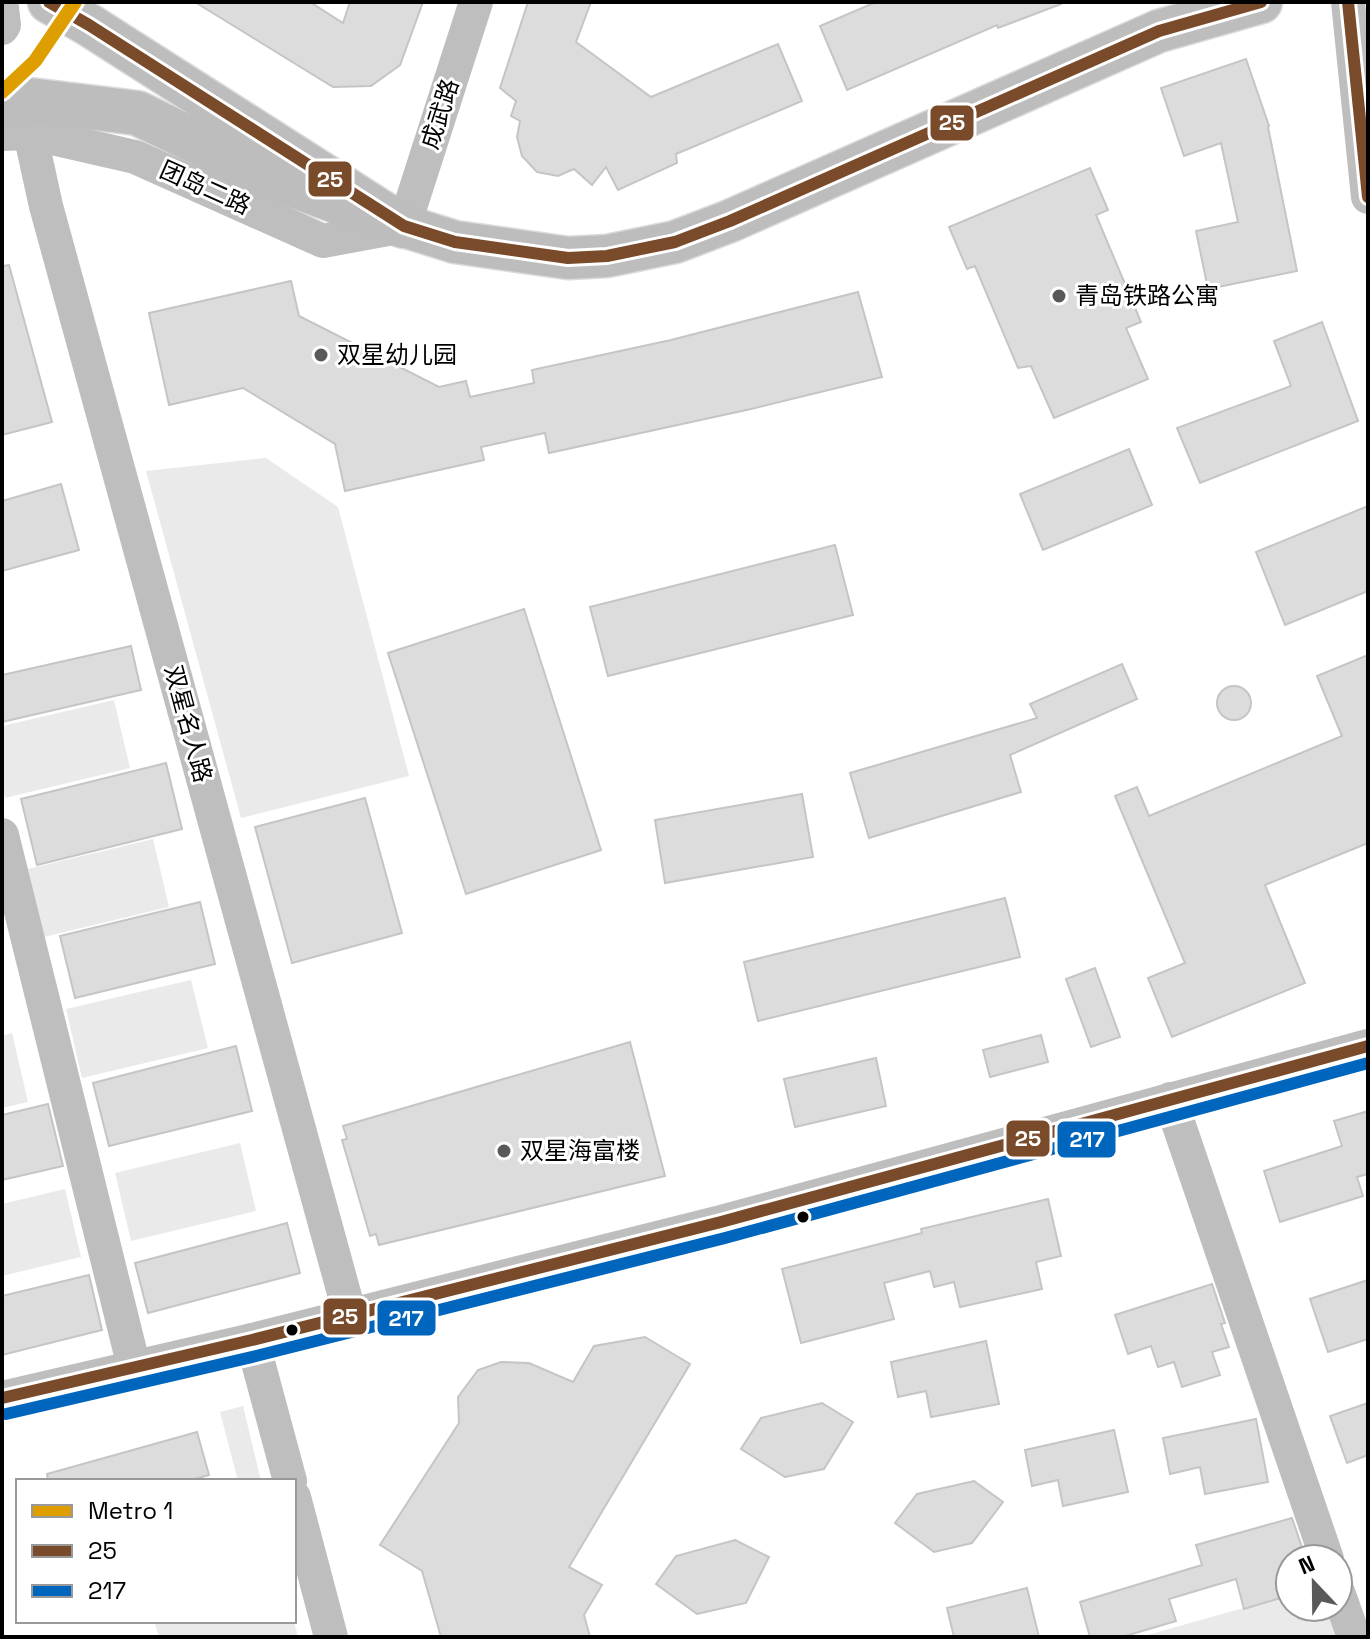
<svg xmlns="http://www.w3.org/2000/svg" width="1370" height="1639" font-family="'Space Grotesk','Noto Sans SC',sans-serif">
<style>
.green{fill:#eaeaea}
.building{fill:#dcdcdc;stroke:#c5c5c5;stroke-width:2}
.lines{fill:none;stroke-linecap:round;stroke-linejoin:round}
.major-casing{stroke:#dbdbdb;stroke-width:45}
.highway-casing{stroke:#dbdbdb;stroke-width:47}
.minor{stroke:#bebebe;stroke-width:34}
.major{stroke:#bdbdbd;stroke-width:42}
.highway{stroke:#bdbdbd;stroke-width:44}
.bus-1-casing{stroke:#fff;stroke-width:18}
.bus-2-casing{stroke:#fff;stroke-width:18}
.bus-1{stroke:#7a4b2a;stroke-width:12}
.bus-2{stroke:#0065bd;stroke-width:12}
.metro-1-casing{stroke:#fff;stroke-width:20}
.metro-1{stroke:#de9e00;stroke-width:14}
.poi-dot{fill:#595959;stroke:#fff;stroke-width:3}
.bus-dot{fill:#000;stroke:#fff;stroke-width:3}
.labels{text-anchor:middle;stroke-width:6;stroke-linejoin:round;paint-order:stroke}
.street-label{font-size:24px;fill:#000;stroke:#fff}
.poi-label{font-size:24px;fill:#000;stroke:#fff;text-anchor:start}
.line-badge{stroke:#fff;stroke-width:3}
.badge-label{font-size:22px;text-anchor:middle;font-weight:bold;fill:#fff}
</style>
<rect width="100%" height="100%" fill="#fff"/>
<!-- green -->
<g class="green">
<path d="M266,458L338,507L409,776L241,818L146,471Z"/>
<path d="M114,700L130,768L5,798L2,786V726Z"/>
<path d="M153,839L169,907L44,937L28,869Z"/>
<path d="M191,980L208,1048L82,1078L66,1009Z"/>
<path d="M12,1033L28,1102L2,1108V1036Z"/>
<path d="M240,1143L256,1211L131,1241L115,1173Z"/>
<path d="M65,1189L81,1257L2,1276V1204Z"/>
<path d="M243,1406L261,1481H238L220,1412Z"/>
<path d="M1290,1595V1607H1326L1336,1637H1140Z"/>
<path d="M154,1621H294L298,1637H159Z"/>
</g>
<!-- building -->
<g class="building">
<path d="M195,2H310L343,23L350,2H423L400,65L371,86L333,87Z"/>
<path d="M528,2H591L576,42L651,97L778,44L802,101L676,154L677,163L618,190L606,167L592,185L574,169L558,176L537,172L522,156L517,137L520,121L511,116L516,101L500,88Z"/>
<path d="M876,2H1061V4L998,28L997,25L847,90L820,26Z"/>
<path d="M1246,59L1269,126L1268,127L1297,271L1208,289L1196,231L1238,222L1221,143L1184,156L1161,88Z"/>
<path d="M1090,168L1108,210L1096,215L1141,322L1126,328L1148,379L1054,418L1031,366L1018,368L975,266L967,269L949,227Z"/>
<path d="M9,265L52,422L2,435V266Z"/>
<path d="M291,281L299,316L439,387L466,381L470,397L534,383L532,370L671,340L858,292L882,377L751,409L549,453L545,433L481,447L484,460L345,491L335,444L243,388L169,405L149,313Z"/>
<path d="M1322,322L1358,421L1200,483L1177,428L1291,386L1274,341Z"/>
<path d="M1129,449L1152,505L1043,550L1020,494Z"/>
<path d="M61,484L79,550L2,571V501Z"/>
<path d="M1368,506V591L1285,625L1256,552Z"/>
<path d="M835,545L853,615L608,676L590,607Z"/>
<path d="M524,609L601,850L466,894L388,653Z"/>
<path d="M131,646L141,690L2,722V675Z"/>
<path d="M1368,655V843L1265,885L1305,983L1172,1037L1148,978L1185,963L1115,796L1137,787L1149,816L1342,736L1317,676Z"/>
<path d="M1122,664L1137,699L1010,755L1021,792L869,838L850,773L1037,718L1030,704Z"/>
<circle cx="1234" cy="703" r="17"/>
<path d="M166,763L182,829L37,865L21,799Z"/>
<path d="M802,794L813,857L665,883L655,820Z"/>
<path d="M365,798L402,933L292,963L255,827Z"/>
<path d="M1005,898L1020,957L758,1021L744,962Z"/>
<path d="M200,902L215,964L75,998L60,936Z"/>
<path d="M1095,968L1120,1037L1091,1047L1066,979Z"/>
<path d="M1041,1035L1048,1062L990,1077L983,1050Z"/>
<path d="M630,1042L665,1176L379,1245L376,1234L370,1236L342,1140L347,1139L343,1126Z"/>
<path d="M236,1046L252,1111L109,1146L93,1083Z"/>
<path d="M876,1058L886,1106L795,1127L784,1079Z"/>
<path d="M48,1104L63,1166L2,1180V1115Z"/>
<path d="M1368,1111V1174L1357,1177L1363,1196L1280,1222L1264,1171L1342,1146L1334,1121Z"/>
<path d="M1048,1199L1061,1256L1036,1262L1042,1289L960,1307L954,1282L934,1287L930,1271L884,1283L894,1319L801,1343L782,1269L922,1233L921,1229Z"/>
<path d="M287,1223L300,1273L148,1313L135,1263Z"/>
<path d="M89,1275L102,1330L2,1355V1296Z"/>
<path d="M1368,1280V1339L1328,1352L1310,1299Z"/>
<path d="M1212,1284L1225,1323L1221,1324L1229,1347L1212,1352L1220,1375L1182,1387L1174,1362L1158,1367L1151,1346L1128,1354L1115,1315Z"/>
<path d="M645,1337L690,1364L569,1567L602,1585L584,1615L590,1637H441L422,1571L380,1545L459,1423L458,1397L478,1370L501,1362L529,1363L573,1382L594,1346Z"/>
<path d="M986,1341L999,1404L931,1417L926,1391L898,1397L891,1362Z"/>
<path d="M822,1403L853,1422L824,1469L785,1477L741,1449L761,1418Z"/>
<path d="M1368,1403V1455L1347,1463L1330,1416Z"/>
<path d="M1256,1419L1268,1482L1205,1494L1200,1467L1170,1474L1163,1438Z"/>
<path d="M1114,1430L1128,1492L1063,1506L1058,1480L1032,1486L1025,1450Z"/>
<path d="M197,1432L209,1475L187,1481H48L47,1474Z"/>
<path d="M974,1481L1003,1502L972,1543L934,1552L895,1523L917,1494Z"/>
<path d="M1292,1518L1306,1559H1290V1595L1244,1609L1236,1579L1169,1599L1176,1621L1122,1637H1090L1080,1602L1202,1565L1196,1545Z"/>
<path d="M735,1540L769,1557L746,1603L697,1614L656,1584L676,1556Z"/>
<path d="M1027,1588L1039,1637H954L947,1608Z"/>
</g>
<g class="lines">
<defs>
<path id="major" d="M49,2L89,25L404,226L455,242L568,258L607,256L675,242L730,221L1159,31L1261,2"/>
<path id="highway" d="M2,102L21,99L137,113L263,174L404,226"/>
</defs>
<!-- major casing -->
<use href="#major" class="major-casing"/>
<!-- highway casing -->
<use href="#highway" class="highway-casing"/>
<!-- minor -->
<g class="minor">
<path d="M1348,2L1368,197"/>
<path d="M2,8L4,25L2,28"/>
<path d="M30,133L46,206L350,1315"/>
<path d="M2,134L30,133L135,157L323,241L404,226L476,2"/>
<path d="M2,835L134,1367"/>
<path d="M1170,1099L1327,1559"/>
<path d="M252,1340L290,1481"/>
<path d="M2,1398L252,1340L721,1222L1368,1046"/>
<path d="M294,1497L331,1637"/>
<path d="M1338,1592L1354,1637"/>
</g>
<!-- major -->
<use href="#major" class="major"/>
<!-- highway -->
<use href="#highway" class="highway"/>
<defs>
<g id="bus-1">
<path d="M49,2L89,25L404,226L455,242L568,258L607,256L675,242L730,221L1159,31L1261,2"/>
<path d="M1348,2L1368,197"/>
<path d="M2,1398L252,1340L721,1222L1368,1046"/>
</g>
<path id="bus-2" d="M6,1414L256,1356L725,1238L1368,1063"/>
</defs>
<!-- bus-1 casing -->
<use href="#bus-1" class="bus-1-casing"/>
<!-- bus-2 casing -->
<use href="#bus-2" class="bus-2-casing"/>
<!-- bus-1 -->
<use href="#bus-1" class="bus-1"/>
<!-- bus-2 -->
<use href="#bus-2" class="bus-2"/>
<defs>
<path id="metro-1" d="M2,92L35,61L75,2"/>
</defs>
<!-- metro-1 casing -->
<use href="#metro-1" class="metro-1-casing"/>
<!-- metro-1 -->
<use href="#metro-1" class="metro-1"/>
</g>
<!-- markers -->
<g class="poi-dot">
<circle cx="1059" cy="296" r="8"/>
<circle cx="321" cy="355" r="8"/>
<circle cx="504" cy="1151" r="8"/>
</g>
<g class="bus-dot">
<circle cx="803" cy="1217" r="7"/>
<circle cx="292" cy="1330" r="7"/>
</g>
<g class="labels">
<!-- street labels -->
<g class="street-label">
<text transform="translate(440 114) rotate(-72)" y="8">成武路</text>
<text transform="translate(205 188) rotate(24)" y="8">团岛二路</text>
<text transform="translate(188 724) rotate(75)" y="8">双星名人路</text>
</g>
<!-- poi labels -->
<g class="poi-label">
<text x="1075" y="304">青岛铁路公寓</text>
<text x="337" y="363">双星幼儿园</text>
<text x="520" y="1159">双星海富楼</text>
</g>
</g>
<g class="line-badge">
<rect x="929" y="104" width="46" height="38" rx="8" fill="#7a4b2a"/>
<rect x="307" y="160" width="46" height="38" rx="8" fill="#7a4b2a"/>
<rect x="1005" y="1119" width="46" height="39" rx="8" fill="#7a4b2a"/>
<rect x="1056" y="1120" width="61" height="39" rx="8" fill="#0065bd"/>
<rect x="322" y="1297" width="46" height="39" rx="8" fill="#7a4b2a"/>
<rect x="376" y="1299" width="61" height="38" rx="8" fill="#0065bd"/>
</g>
<g class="badge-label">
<text x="952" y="130">25</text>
<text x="330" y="187">25</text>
<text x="1028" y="1146">25</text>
<text x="1087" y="1147">217</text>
<text x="345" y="1324">25</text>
<text x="406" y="1326">217</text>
</g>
<!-- border -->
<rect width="1370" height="1639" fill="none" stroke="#000000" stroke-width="8"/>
<!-- legend -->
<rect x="16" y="1479" width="280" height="144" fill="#ffffff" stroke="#999999" stroke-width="2"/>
<rect x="32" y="1505" width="40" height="12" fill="#de9e00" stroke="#999999" stroke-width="2"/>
<text x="88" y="1519" font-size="24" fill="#000000">Metro 1</text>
<rect x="32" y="1545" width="40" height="12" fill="#7a4b2a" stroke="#999999" stroke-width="2"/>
<text x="88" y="1559" font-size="24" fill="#000000">25</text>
<rect x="32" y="1585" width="40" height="12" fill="#0065bd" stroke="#999999" stroke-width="2"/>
<text x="88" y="1599" font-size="24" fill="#000000">217</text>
<!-- north arrow -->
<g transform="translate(1314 1583) rotate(338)"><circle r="38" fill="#ffffff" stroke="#999999" stroke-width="2"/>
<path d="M0-6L14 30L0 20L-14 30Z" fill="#595959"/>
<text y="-12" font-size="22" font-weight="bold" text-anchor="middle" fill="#000000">N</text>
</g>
</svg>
